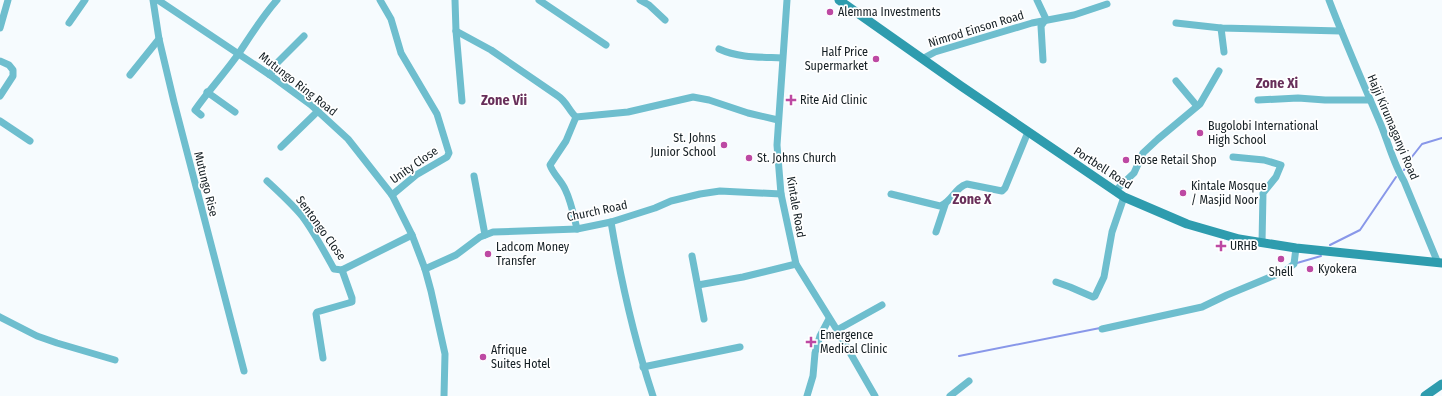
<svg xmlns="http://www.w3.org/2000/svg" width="1442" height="396" font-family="'Fira Sans Condensed',sans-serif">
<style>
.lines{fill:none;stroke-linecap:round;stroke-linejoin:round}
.stream{stroke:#8897e9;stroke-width:2}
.minor{stroke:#6ebece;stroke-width:7}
.secondary{stroke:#2e9cae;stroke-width:9}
.poi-dot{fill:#bd49a3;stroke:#fff;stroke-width:1.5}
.labels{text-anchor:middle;stroke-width:3.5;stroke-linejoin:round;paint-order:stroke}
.poi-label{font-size:12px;fill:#151f24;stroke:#fff;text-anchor:start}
.street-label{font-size:12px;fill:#151f24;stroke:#fff}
.quarter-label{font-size:14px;font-weight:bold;fill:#682f5a;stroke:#fff}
</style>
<rect width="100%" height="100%" fill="#f6fbfe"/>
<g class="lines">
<!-- stream -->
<g class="stream">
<path d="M1404,170L1411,158L1422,144L1442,138"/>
<path d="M1330,245L1360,230L1396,177"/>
<path d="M1297,263L1321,256"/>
<path d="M959,356L1100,328"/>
</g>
<!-- minor -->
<g class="minor">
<path d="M153,0L159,39L174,102L244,371"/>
<path d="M158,0L270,75L311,105L348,139L392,195L412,235L425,269L431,291L445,354L444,396"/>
<path d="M380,0L391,19L401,53L437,114L449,153L447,157L416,175L392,195"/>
<path d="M455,0L456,31L462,101"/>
<path d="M539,0L606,45"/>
<path d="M640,0L649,5L665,20"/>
<path d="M787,0L777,145L781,194L796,264L837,330L875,396"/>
<path d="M1037,0L1046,19L1041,26L1043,60"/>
<path d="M1329,0C1345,42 1363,83 1381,125C1388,142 1394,165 1404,181L1438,263"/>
<path d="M69,23L85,0"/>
<path d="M1176,23L1221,28L1341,31"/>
<path d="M0,28L8,0"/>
<path d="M1221,28L1224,52"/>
<path d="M456,31L491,50L558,96C567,102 569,111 576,117L628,112L693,97L709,100L748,113L778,120"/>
<path d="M719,49C739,58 761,57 782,58"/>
<path d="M922,59L935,52L1032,23L1074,15L1107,4"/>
<path d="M0,61L9,65L13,70V76L0,96"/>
<path d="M130,75L159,39"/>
<path d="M270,75L277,63L304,36"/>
<path d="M1176,81L1197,106"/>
<path d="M207,92L235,112"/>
<path d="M1258,100L1298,98L1325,100H1370"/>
<path d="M201,115L195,110C209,90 225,73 239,53C251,35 262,17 277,0"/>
<path d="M576,117L566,141L550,165C553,174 561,180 565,189C571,201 574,216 577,229"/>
<path d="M0,121L30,141"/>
<path d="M281,147L318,111"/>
<path d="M1233,157L1264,160L1281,165L1276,177L1263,193L1262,243"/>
<path d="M474,176L485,235"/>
<path d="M267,181C279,192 291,203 302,216C314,232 324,251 334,269L342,270L412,235"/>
<path d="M1115,191L1134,173L1143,153L1158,139L1200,104L1219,71"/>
<path d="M891,194L940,206C952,202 955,187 967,184L1002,191L1005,188L1028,132"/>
<path d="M611,222C621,281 634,339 653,396"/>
<path d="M936,232L945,205"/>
<path d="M692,256L704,319"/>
<path d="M425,269L456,255L480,237L493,232L577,229L611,222L655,208L671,201L700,194L720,191L781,194"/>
<path d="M1056,282L1070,287L1093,297L1095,296L1104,277L1112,232L1124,197"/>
<path d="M698,285L743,277L796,264"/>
<path d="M0,317L37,336L57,343L115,360"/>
<path d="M1102,329L1202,307L1227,295L1285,271L1294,264L1296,248"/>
<path d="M837,330L882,305"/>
<path d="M323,358L316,314L317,312L352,302V298L342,270"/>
<path d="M643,367L740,347"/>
<path d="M807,396L813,376L815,353L820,336L829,319"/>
<path d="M950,396L969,381"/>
</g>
<!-- secondary -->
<g class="secondary">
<path d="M839,0L961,86L1124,197L1187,224L1239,239L1296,248L1442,263"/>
<path d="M1425,396L1442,384"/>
</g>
</g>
<!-- markers -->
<g class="poi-dot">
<circle cx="830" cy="12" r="4"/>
<circle cx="876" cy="59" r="4"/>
<path d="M789 94h4v4h4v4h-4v4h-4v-4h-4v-4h4z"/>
<circle cx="1200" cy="133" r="4"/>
<circle cx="724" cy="145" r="4"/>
<circle cx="749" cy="158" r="4"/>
<circle cx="1126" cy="160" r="4"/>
<circle cx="1183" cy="193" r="4"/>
<path d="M1219 240h4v4h4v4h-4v4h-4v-4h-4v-4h4z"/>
<circle cx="488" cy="254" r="4"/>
<circle cx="1281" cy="259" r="4"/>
<circle cx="1310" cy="269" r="4"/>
<path d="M809 336h4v4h4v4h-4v4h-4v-4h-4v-4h4z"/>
<circle cx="483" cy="357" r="4"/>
</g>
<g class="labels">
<!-- poi labels -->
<g class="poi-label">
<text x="838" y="16">Alemma Investments</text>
<text x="868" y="56" text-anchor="end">Half Price<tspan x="868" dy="14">Supermarket</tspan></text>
<text x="800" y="104">Rite Aid Clinic</text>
<text x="1208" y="130">Bugolobi International<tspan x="1208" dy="14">High School</tspan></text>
<text x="716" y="142" text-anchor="end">St. Johns<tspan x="716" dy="14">Junior School</tspan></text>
<text x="757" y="162">St. Johns Church</text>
<text x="1134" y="164">Rose Retail Shop</text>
<text x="1191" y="190">Kintale Mosque<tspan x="1191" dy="14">/ Masjid Noor</tspan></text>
<text x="1230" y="250">URHB</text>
<text x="496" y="251">Ladcom Money<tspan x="496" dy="14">Transfer</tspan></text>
<text x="1318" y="273">Kyokera</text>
<text x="1281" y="276" text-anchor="middle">Shell</text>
<text x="820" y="339">Emergence<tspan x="820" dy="14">Medical Clinic</tspan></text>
<text x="491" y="354">Afrique<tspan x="491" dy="14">Suites Hotel</tspan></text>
</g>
<!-- street labels -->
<g class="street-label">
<text transform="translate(976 29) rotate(-17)" y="4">Nimrod Einson Road</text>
<text transform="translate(298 84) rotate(38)" y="4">Mutungo Ring Road</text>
<text transform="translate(1393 127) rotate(67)" y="4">Hajji Kirumaganyi Road</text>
<text transform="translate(414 165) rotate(-35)" y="4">Unity Close</text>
<text transform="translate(1103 168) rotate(33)" y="4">Portbell Road</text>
<text transform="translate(206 184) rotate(76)" y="4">Mutungo Rise</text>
<text transform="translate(796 207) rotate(80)" y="4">Kintale Road</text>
<text transform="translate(597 211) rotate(-12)" y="4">Church Road</text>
<text transform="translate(321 228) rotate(54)" y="4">Sentongo Close</text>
</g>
<!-- quarter labels -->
<g class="quarter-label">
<text x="1277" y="88">Zone Xi</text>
<text x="504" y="105">Zone Vii</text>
<text x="972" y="204">Zone X</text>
</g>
</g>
</svg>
